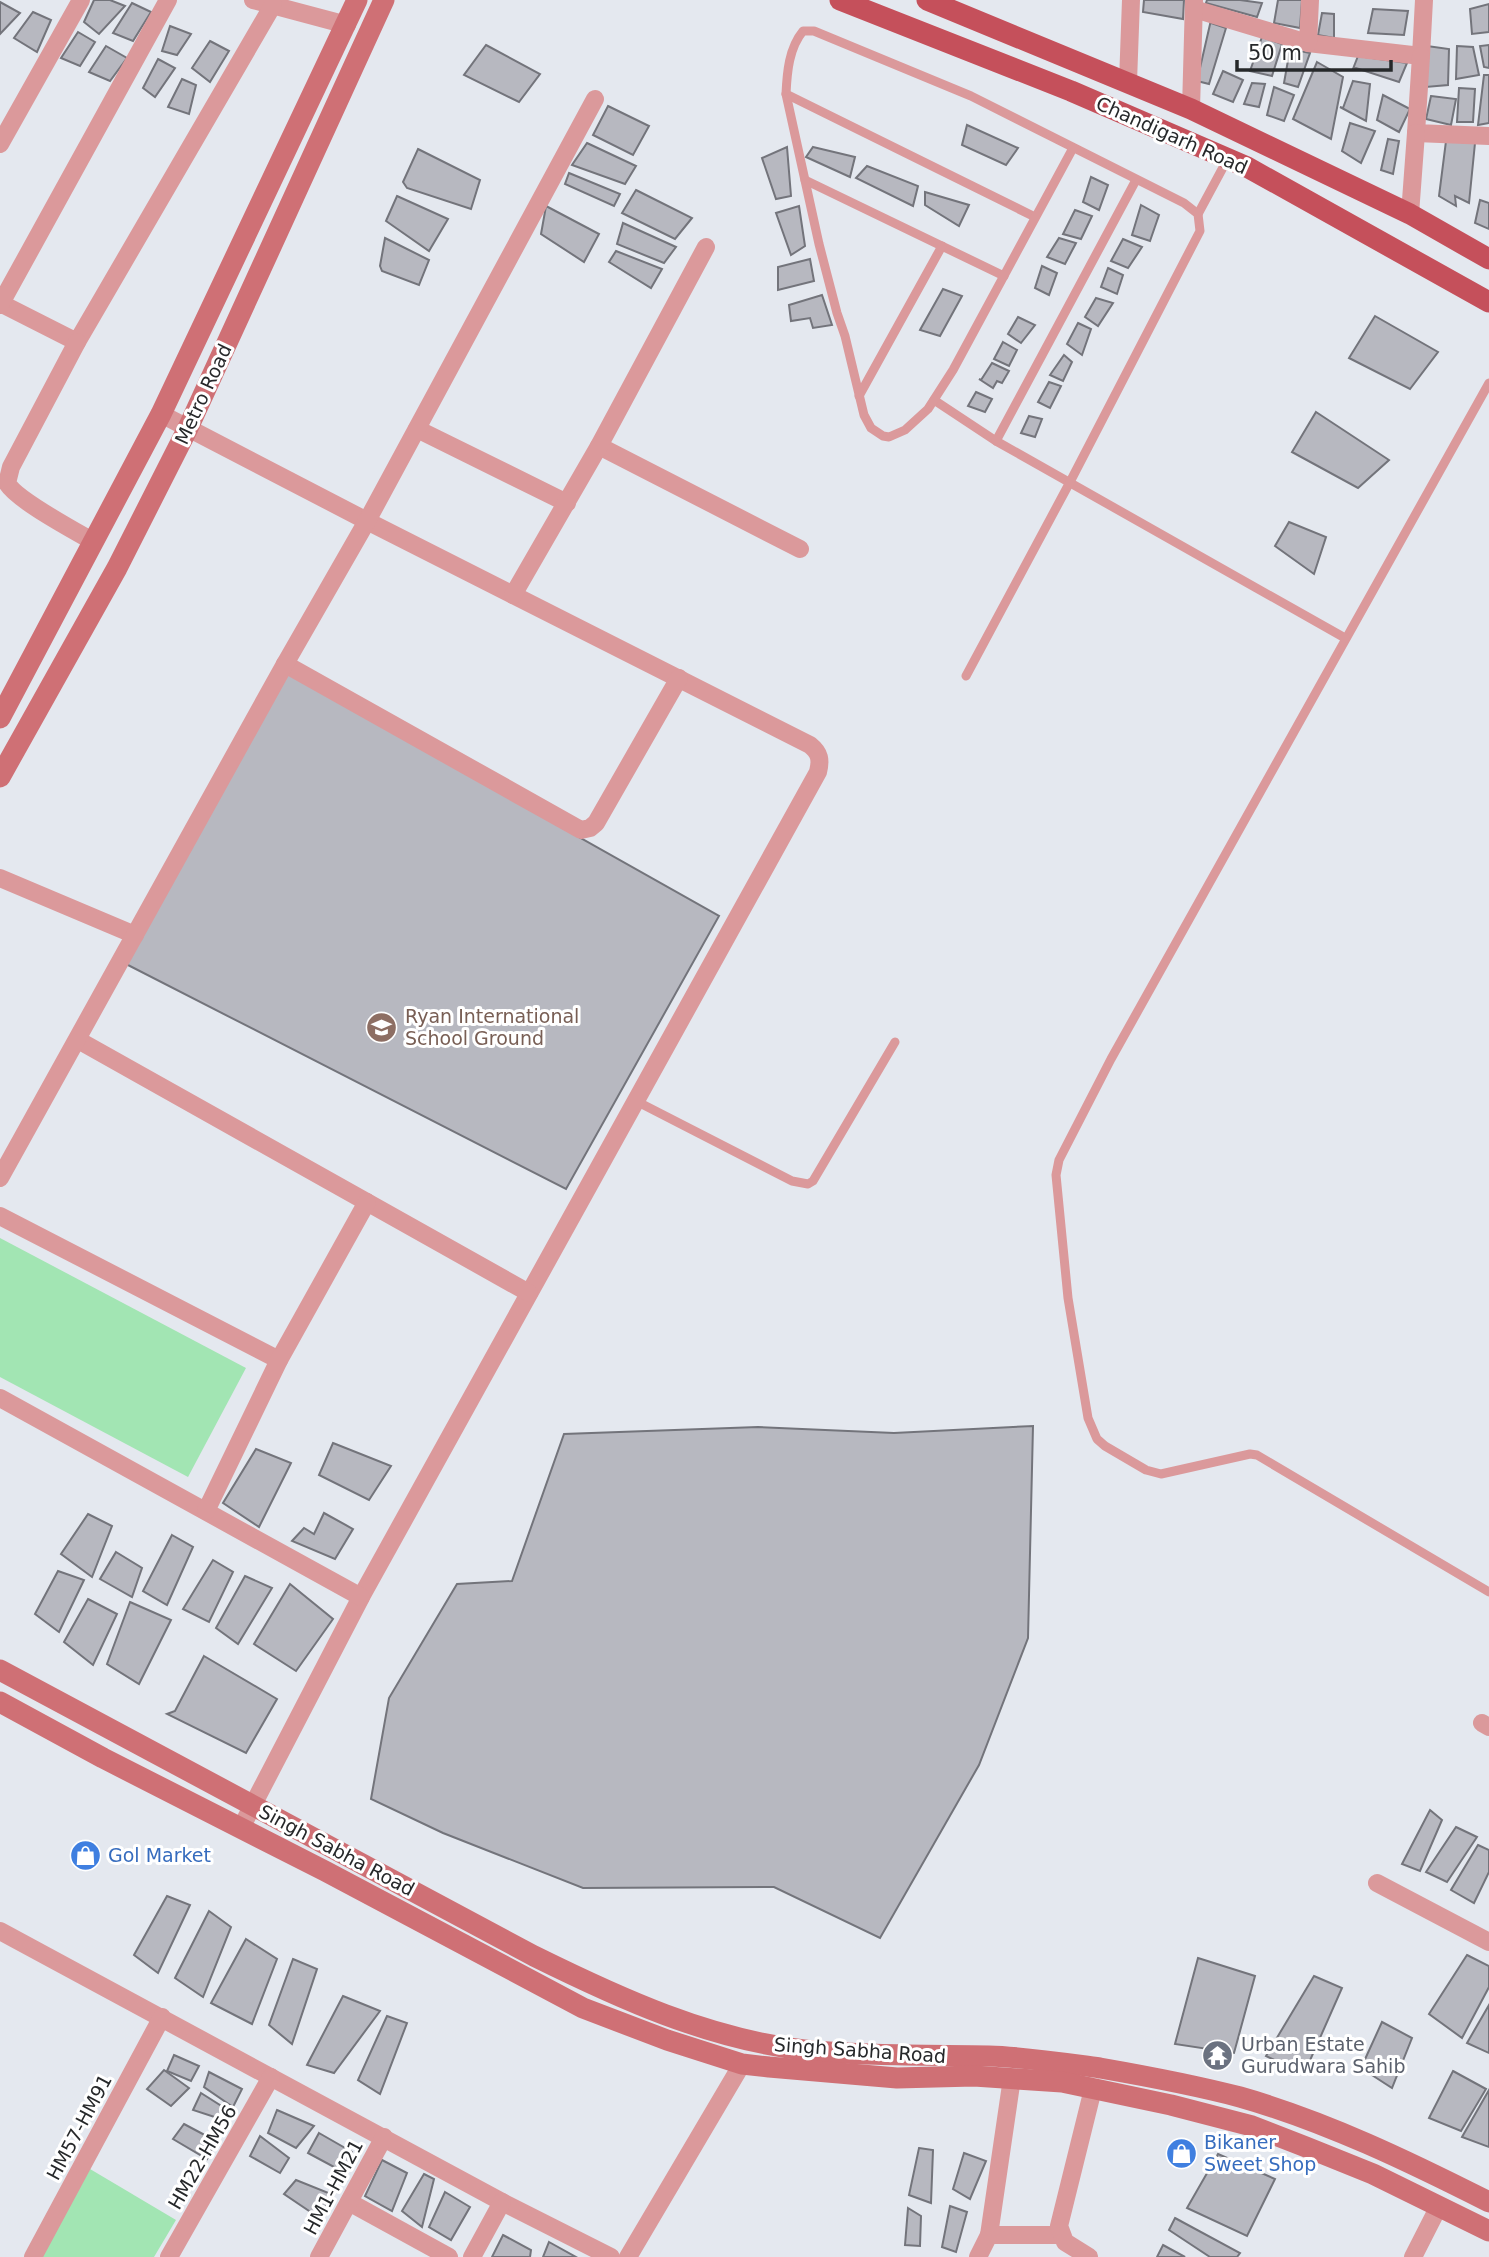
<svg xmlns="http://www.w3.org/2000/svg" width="1489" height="2257" font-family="'DejaVu Sans',sans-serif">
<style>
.green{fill:#a2e5b3}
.building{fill:#b7b8c0;stroke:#73747b;stroke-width:2}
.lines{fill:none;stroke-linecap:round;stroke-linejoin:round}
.lane{stroke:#db999b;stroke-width:9}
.street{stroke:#db999b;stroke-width:18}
.secondary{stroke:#cf7075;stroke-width:21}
.primary{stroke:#c5505b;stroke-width:21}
.labels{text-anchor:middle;stroke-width:6;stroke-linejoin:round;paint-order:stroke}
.street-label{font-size:19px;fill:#26282a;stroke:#fff}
.education-label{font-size:19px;fill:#785e54;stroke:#fff;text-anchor:start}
.shop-label{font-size:19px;fill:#366cbe;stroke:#fff;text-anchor:start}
.worship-label{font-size:19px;fill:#5b616d;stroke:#fff;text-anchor:start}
</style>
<rect width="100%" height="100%" fill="#e4e8ef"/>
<!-- green -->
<g class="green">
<path d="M0,1238L246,1368L188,1477L0,1377Z"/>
<path d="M90,2169L176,2220L154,2257H41Z"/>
</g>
<!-- building -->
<g class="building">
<path d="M94,0H110L125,6L99,34L84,22Z"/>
<path d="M1144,0H1184L1183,19L1143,12Z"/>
<path d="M1207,0H1240L1262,3L1257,17L1206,3Z"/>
<path d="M1278,0H1302L1300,28L1274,23Z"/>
<path d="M0,2L20,13L0,34Z"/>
<path d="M132,3L151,12L133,41L113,33Z"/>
<path d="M1489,4V32L1472,34L1470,9Z"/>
<path d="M1373,9L1408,11L1404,35L1368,33Z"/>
<path d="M33,12L51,20L37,52L14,38Z"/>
<path d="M1322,13L1334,14V38L1318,35Z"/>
<path d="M1211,20V23L1226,28L1209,84L1197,81Z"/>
<path d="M170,26L191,34L177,55L162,51Z"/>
<path d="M78,32L95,42L80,66L61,58Z"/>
<path d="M1262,37L1282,44L1272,76L1250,71Z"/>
<path d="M210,41L229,51L210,82L192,68Z"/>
<path d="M486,45L540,74L519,102L464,75Z"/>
<path d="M1489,45V68L1484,67L1480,46Z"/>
<path d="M106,46L127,58L110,81L89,72Z"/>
<path d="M1427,46L1449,49L1448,85L1426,87Z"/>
<path d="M1457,46L1473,47L1479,75L1456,79Z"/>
<path d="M1290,49L1310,53L1298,87L1284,83Z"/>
<path d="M1358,56L1407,63L1399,82L1356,68L1353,69Z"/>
<path d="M158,59L175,68L155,97L143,88Z"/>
<path d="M1317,62L1343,77L1331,139L1293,119Z"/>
<path d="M1223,71L1243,80L1233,102L1213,94Z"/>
<path d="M1484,75H1489V123L1478,125Z"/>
<path d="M182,79L196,85L189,114L168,107Z"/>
<path d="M1353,81L1370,84L1366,121L1340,107L1343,108Z"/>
<path d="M1252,83L1265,84L1259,107L1244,104Z"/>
<path d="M1274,87L1294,95L1284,121L1267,115Z"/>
<path d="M1459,88L1475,89L1473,122H1457Z"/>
<path d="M1383,95L1410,109L1399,132L1377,120Z"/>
<path d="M1431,96L1456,99L1451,125L1426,119Z"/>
<path d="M608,106L649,126L633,155L593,135Z"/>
<path d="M1350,123L1375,131L1361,163L1342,151Z"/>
<path d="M967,125L1018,148L1006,165L962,145Z"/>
<path d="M1388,139L1399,141L1393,174L1381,170Z"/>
<path d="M1446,141L1475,143L1469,203L1455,196L1456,206L1439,196Z"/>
<path d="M587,143L636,166L625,184L572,165Z"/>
<path d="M787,147L791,196L776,199L762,158Z"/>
<path d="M813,147L855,157L850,177L806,157Z"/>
<path d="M418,149L480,180L471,209L407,188L403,182Z"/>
<path d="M867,166L918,186L913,206L856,178Z"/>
<path d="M569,173L620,194L614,206L565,184Z"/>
<path d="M1091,177L1108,185L1099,210L1083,202Z"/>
<path d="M636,190L692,218L675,239L622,213Z"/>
<path d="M925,192L969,205L959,226L925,205Z"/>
<path d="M397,196L448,219L429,251L386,221Z"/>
<path d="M1480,200L1489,203V229L1475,223Z"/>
<path d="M1141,205L1159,215L1150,241L1132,235Z"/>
<path d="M546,206L599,234L584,262L541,234Z"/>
<path d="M799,206L805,246L791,255L776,213Z"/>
<path d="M1075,210L1092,216L1081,239L1063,234Z"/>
<path d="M623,223L676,247L664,263L617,244Z"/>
<path d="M385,238L429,260L419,285L382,271L380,266Z"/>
<path d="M1059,238L1076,243L1065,264L1047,257Z"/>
<path d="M1123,239L1142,247L1128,268L1111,261Z"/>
<path d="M616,251L662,269L651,288L609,262Z"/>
<path d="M810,259L814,281L778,290V267Z"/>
<path d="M1042,266L1057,273L1049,295L1035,288Z"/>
<path d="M1108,268L1123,275L1117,294L1101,287Z"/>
<path d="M943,289L962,296L940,336L920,330Z"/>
<path d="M822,295L832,325L813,328L810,318L791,321L789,305Z"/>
<path d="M1096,298L1113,303L1098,326L1085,317Z"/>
<path d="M1375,316L1438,352L1410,389L1349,358Z"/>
<path d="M1018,317L1035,325L1021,343L1008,334Z"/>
<path d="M1078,323L1091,329L1082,355L1067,344Z"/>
<path d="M1003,342L1017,350L1009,366L994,359Z"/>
<path d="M1064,355L1072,362L1063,381L1050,375Z"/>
<path d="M992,363L1009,371L1002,383L997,381L993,388L979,379L981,380Z"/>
<path d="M1049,382L1061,386L1050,408L1038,402Z"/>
<path d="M976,392L992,399L985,412L968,406Z"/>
<path d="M1316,412L1389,460L1358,488L1292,452Z"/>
<path d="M1029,416L1042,419L1035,437L1021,433Z"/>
<path d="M1289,522L1326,537L1314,574L1275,546Z"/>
<path d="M284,671L719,916L566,1189L124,963Z"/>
<path d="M1033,1426L1028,1638L979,1765L880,1938L774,1887L583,1888L443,1833L371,1799L389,1698L457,1584L512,1581L564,1434L758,1427L894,1433Z"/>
<path d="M333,1443L391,1466L369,1500L319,1475Z"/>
<path d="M256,1449L291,1463L259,1527L223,1503Z"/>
<path d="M324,1513L353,1529L335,1559L292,1541L304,1528L314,1534Z"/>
<path d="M88,1514L112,1526L92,1577L61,1554Z"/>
<path d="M172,1535L193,1547L167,1605L143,1591Z"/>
<path d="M116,1552L142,1568L132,1597L100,1579Z"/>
<path d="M213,1560L233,1572L209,1622L183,1609Z"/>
<path d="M58,1571L84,1580L59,1632L35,1614Z"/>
<path d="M245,1576L272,1588L238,1644L216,1628Z"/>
<path d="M290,1584L333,1619L296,1671L254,1644Z"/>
<path d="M88,1599L117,1614L93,1665L64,1642Z"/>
<path d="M130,1602L171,1620L139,1684L107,1664Z"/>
<path d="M204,1656L277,1699L246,1753L167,1714L175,1711Z"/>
<path d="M1430,1810L1442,1820L1420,1871L1402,1864Z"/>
<path d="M1456,1827L1477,1837L1447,1882L1426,1872Z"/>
<path d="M1478,1845L1489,1850V1872L1474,1903L1451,1890Z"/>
<path d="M167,1896L190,1905L158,1973L134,1955Z"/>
<path d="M209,1911L231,1927L203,1997L175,1978Z"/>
<path d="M246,1939L277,1959L252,2024L211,2003Z"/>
<path d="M1467,1955L1489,1966V1987L1462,2038L1429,2014Z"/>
<path d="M1198,1958L1255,1976L1234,2053L1175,2044Z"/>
<path d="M293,1959L317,1969L292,2044L269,2025Z"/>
<path d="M1314,1976L1342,1988L1304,2074L1266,2056Z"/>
<path d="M343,1996L380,2011L334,2073L307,2065Z"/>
<path d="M1489,2005V2053L1467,2043Z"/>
<path d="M387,2016L407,2023L380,2094L358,2080Z"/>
<path d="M1382,2022L1412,2038L1392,2088L1361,2068Z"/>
<path d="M174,2055L199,2066L191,2081L167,2071Z"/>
<path d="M164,2070L189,2088L171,2106L147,2089Z"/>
<path d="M1453,2071L1486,2089L1461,2131L1429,2118Z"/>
<path d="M209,2072L242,2089L233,2107L204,2087Z"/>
<path d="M1489,2090V2147L1462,2137Z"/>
<path d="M201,2093L234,2114L227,2121L193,2110Z"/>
<path d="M277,2110L314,2126L296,2148L268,2133Z"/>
<path d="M184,2124L216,2141L207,2159L173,2139Z"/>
<path d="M319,2133L352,2152L347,2174L308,2153Z"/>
<path d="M260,2136L289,2158L280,2173L250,2156Z"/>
<path d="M919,2148L933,2150L931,2203L909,2195Z"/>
<path d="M964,2153L986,2161L970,2199L953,2189Z"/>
<path d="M1218,2154L1275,2179L1247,2236L1187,2208Z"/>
<path d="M382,2160L407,2173L392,2211L365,2196Z"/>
<path d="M424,2174L434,2179L422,2227L402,2211Z"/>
<path d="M296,2180L331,2194L321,2219L284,2194Z"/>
<path d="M445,2192L470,2207L451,2240L429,2227Z"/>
<path d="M950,2206L967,2212L956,2252L942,2247Z"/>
<path d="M908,2208L921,2216L920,2246L905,2245Z"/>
<path d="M1175,2218L1240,2253L1237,2257H1210L1169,2230Z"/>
<path d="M503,2235L531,2250L530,2257H492Z"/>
<path d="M549,2242L576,2257H543Z"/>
<path d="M1163,2245L1185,2257H1157Z"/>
</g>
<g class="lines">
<!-- lane -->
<g class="lane">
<path d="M786,94L1035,217"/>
<path d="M805,180L1004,276"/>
<path d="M1198,214L1227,160"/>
<path d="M1489,383L1111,1059L1059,1160L1056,1175L1068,1298L1088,1418L1097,1439L1105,1446L1146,1470L1161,1474L1250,1454L1257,1455L1489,1592"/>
<path d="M859,396L942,246"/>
<path d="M934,400L996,441L1345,638"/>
<path d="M996,441L1136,180"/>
<path d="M966,676L1070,482L1200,231L1198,214L1184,203L971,96L814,31H803C789,48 787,72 786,94L819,244L837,313L845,336L864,415L871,428L883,436L889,437L905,430L928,409L953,370L1073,148"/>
<path d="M636,1101L792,1181L808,1184L813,1181L895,1042"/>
</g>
<!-- street -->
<g class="street">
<path d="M253,0L347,25"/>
<path d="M1194,9L1308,43L1421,56L1424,0"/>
<path d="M1308,43L1310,0"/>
<path d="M1421,56L1416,133L1489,136"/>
<path d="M1128,82L1131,0"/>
<path d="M1191,109L1194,0"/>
<path d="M0,144L81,0"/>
<path d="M1410,214L1416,133"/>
<path d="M0,303L77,342L273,5"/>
<path d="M0,305L168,0"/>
<path d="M77,342L11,467L7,483C15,499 75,531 94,542"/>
<path d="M161,414L367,521L810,745C820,753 821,760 818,772L361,1597L241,1828"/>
<path d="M417,429L567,503"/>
<path d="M599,446L800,549"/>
<path d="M513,595L599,446L706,247"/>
<path d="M285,664L581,830L590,828L596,823L679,678"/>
<path d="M0,878L135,935"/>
<path d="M78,1040L529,1293"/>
<path d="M0,1178L285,664L367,521L595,99"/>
<path d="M0,1216L279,1360"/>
<path d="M0,1398L361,1597"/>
<path d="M206,1511L279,1360L367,1202"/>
<path d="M1482,1723L1489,1727"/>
<path d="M1377,1883L1489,1942"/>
<path d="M0,1931L502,2202L611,2257"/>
<path d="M349,2202L449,2257"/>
<path d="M989,2235L1012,2078"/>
<path d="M33,2257L162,2017"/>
<path d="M169,2257L271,2077"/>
<path d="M319,2257L384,2137"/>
<path d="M472,2257L502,2202"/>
<path d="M628,2257L742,2064"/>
<path d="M978,2257L989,2235H1061"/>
<path d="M1089,2257L1065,2242L1059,2226L1093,2089"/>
<path d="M1413,2257L1439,2206"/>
</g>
<!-- secondary -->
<g class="secondary">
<path d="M0,718L161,414L357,0"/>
<path d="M0,777L117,568L188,428L384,0"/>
<path d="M0,1670L534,1956C619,1998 708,2039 804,2050C865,2056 927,2055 989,2056C1026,2057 1063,2063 1100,2068C1146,2076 1194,2085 1240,2097C1325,2121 1410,2162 1489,2202"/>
<path d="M0,1702L103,1758L325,1871L583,2008L667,2040L742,2064L769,2067L897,2078L974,2076L1062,2082L1171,2105L1252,2126L1306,2147L1373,2174L1489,2231"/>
</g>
<!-- primary -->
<g class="primary">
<path d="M840,0L1071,91L1247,167L1489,302"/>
<path d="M927,0L1191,109L1410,214L1489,259"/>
</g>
</g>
<!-- icons -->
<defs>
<symbol id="school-disc" viewBox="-11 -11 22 22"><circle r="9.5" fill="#8d6e63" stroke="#fff"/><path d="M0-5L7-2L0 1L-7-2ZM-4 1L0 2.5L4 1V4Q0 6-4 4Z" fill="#fff"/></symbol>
<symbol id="shop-disc" viewBox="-11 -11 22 22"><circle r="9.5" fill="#3f7fe0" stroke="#fff"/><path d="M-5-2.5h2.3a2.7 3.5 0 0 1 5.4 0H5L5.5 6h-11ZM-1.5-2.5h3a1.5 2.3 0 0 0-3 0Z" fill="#fff"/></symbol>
<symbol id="temple-disc" viewBox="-11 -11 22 22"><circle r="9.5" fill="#6b7280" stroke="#fff"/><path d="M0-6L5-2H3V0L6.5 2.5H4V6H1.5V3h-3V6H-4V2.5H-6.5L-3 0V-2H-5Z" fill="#fff"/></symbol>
</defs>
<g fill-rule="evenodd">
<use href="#school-disc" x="364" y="1010" width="35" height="35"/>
<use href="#shop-disc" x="68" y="1838" width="35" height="35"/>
<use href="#temple-disc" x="1200" y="2038" width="35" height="35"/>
<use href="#shop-disc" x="1164" y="2136" width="35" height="35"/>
</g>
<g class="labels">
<!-- street labels -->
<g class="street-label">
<text transform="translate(1172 135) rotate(24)" y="7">Chandigarh Road</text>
<text transform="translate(203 394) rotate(-65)" y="7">Metro Road</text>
<text transform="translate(337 1850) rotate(28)" y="7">Singh Sabha Road</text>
<text transform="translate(860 2050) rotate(4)" y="7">Singh Sabha Road</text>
<text transform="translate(79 2127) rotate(-62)" y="7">HM57-HM91</text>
<text transform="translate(202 2157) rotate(-60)" y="7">HM22-HM56</text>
<text transform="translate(333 2187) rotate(-62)" y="7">HM1-HM21</text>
</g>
<!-- education labels -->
<g class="education-label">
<text x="405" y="1023">Ryan International<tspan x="405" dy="22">School Ground</tspan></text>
</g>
<!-- shop labels -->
<g class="shop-label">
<text x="108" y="1862">Gol Market</text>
<text x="1204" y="2149">Bikaner<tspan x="1204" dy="22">Sweet Shop</tspan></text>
</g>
<!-- worship labels -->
<g class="worship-label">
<text x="1241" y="2051">Urban Estate<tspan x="1241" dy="22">Gurudwara Sahib</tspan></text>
</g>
</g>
<!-- scale -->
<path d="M1237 60v10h154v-10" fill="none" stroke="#26282a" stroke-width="3.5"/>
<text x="1248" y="60" font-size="21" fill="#26282a" stroke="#ffffff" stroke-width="5" paint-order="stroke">50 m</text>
</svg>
